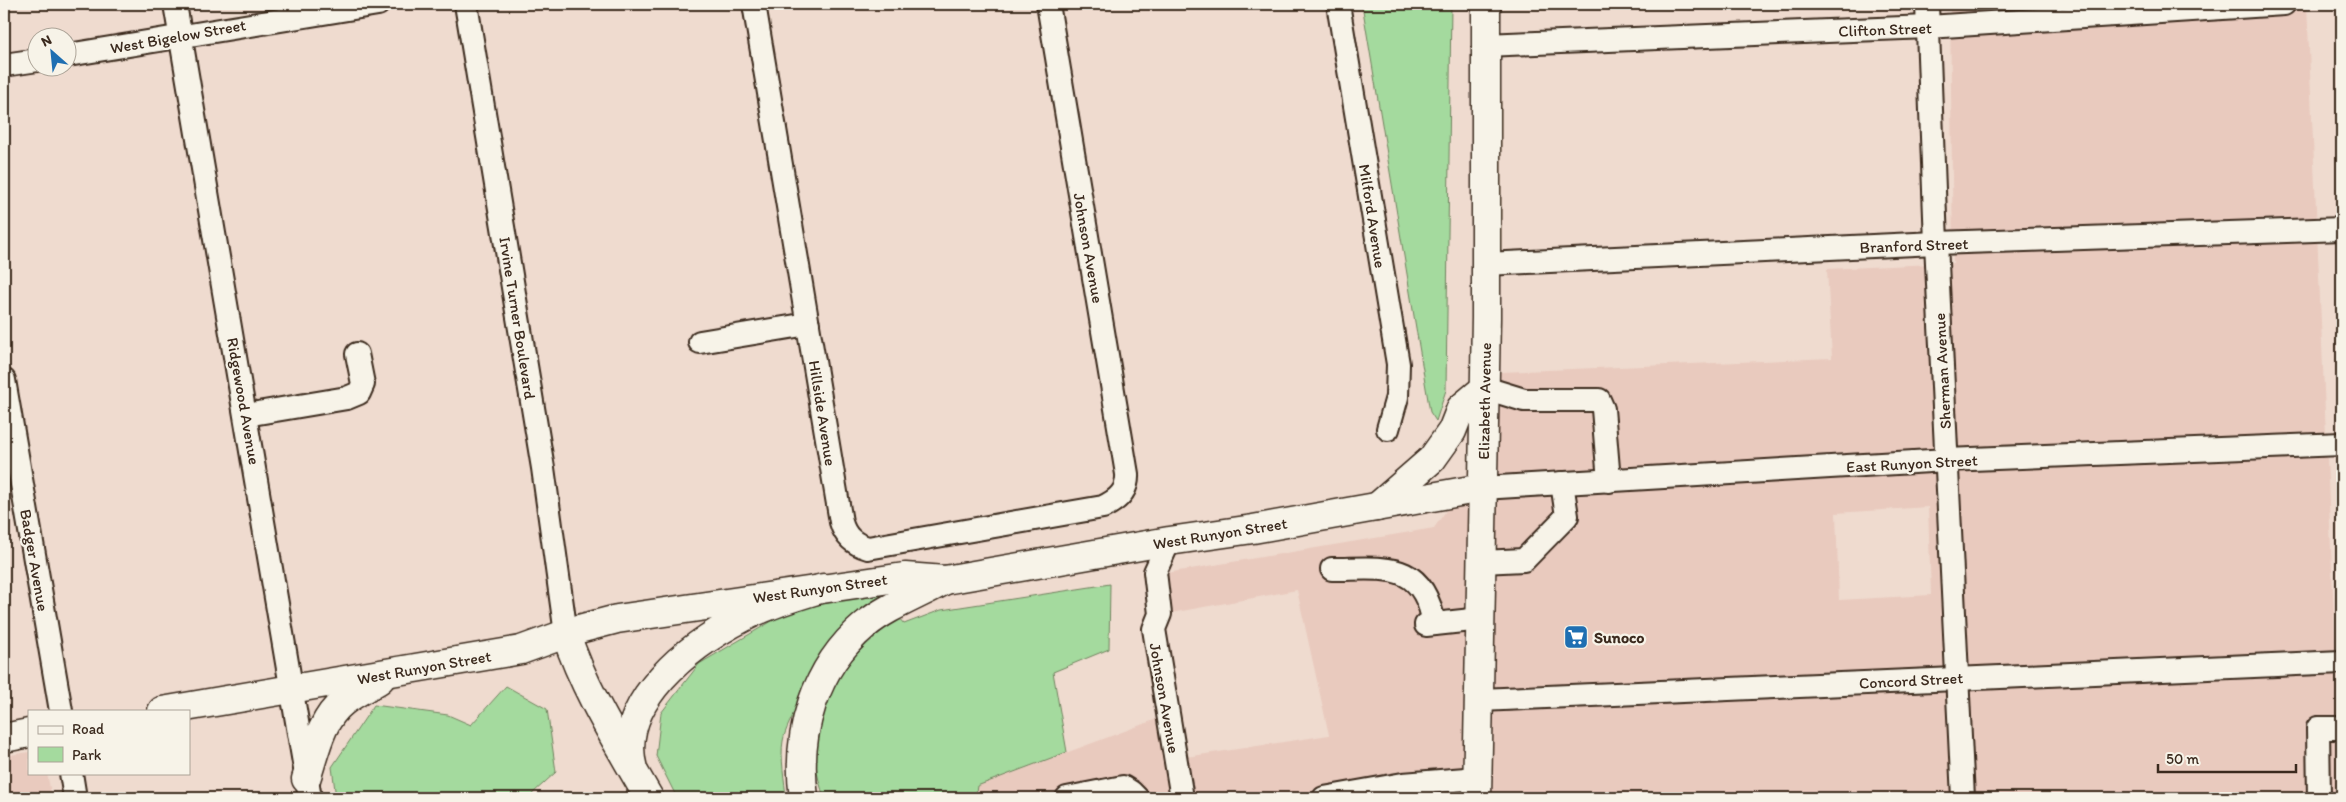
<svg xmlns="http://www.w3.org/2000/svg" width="2346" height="802" font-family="Itim,sans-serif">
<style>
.built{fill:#e9cabe;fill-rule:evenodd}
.green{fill:#a4da9e;stroke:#70825e}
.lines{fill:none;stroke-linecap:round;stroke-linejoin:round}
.minor-casing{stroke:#3b2a1e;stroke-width:26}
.major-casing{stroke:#3b2a1e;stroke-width:31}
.highway-casing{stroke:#3b2a1e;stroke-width:31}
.minor{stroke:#f7f3e8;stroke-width:22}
.major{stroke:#f7f3e8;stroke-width:28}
.highway{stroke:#f7f3e8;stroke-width:28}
.labels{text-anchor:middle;stroke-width:4.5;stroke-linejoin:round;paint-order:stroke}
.street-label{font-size:16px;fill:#3b2a1e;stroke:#f7f3e8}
.poi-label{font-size:16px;font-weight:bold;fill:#3b2a1e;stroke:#f7f3e8;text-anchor:start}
</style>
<rect width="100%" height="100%" fill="#efdbcf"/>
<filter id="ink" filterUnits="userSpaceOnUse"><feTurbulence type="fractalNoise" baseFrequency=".02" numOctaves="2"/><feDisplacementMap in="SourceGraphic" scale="10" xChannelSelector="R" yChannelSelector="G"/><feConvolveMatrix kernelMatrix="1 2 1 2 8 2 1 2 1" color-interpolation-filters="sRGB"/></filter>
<g filter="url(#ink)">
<!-- built -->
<g class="built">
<path d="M1950,4H2307L2342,798H975L977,786L1173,713L1180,758L1329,735L1297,590L1171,613L1167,573L1434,528L1476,468L1477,373L1832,358L1827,269L1953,263ZM1928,507L1931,595L1839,600L1836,513Z"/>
<path d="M29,752V773H47L52,798H4V756Z"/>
</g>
<!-- green -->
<g class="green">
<path d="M1362,4H1451L1446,390L1436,421L1430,412Z"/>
<path d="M1110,584L1109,649L1053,672L1067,752L977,786L975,798H824C821,787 817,776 816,765C815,757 817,746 819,738C826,681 854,651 899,618L904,624L941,610Z"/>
<path d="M884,591L887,597C834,627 819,649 797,705C793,717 785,729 783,741C780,757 785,782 786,798H677L656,756L661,713L699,664L789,611Z"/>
<path d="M506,686L547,709L556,772L533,793L531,798H336L332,767L374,705L448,715L471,725Z"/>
</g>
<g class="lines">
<defs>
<g id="minor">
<path d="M175,4L310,798"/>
<path d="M466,4L543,468L566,634"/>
<path d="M754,4L841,522C845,536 853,544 868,548L1103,507C1118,500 1128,491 1127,474L1048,4"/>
<path d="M1338,4L1398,364L1397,397L1388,429"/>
<path d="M1927,4L1936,243L1963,798"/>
<path d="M1485,45L1928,27L2284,4"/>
<path d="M68,55L378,4"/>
<path d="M4,65L38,60"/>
<path d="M1486,264L1936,243L2342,229"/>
<path d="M700,342L808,324"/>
<path d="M4,380L61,711"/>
<path d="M1485,388L1524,400H1599L1603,409L1609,481"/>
<path d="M246,415L347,398L359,393L363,384L357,354"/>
<path d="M1482,488L1947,460L2342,444"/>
<path d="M1169,541L1155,572L1160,614L1154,629L1182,798"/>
<path d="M1481,562L1524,560L1567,516L1562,483"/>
<path d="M1332,569C1384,569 1423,559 1434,624"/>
<path d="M1426,625L1481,619"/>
<path d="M1480,700L2342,662"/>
<path d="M71,773L75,798"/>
<path d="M1067,798L1123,787L1131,792L1137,798"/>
<path d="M1324,798L1403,784L1478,778"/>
<path d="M2319,798L2318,728H2342"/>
</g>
<g id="major">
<path d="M1377,507L1432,459L1452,431L1461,408L1485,388"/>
<path d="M162,711L521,650L579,629L617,619L890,579L905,577L945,580L1169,541L1253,529L1482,488"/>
<path d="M4,738L29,733"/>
<path d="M306,779C315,753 320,720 343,702C354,693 368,687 380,679"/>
<path d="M1477,798L1486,318V4"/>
</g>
<g id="highway">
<path d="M566,634C585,692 619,745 649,798"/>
<path d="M633,769C614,701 692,644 744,617C769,604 797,596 823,588"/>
<path d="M804,798C795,734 814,668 865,625C888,606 919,595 945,580"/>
</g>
</defs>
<!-- minor casing -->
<use href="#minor" class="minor-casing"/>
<!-- major casing -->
<use href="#major" class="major-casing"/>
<!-- highway casing -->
<use href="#highway" class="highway-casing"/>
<!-- minor -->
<use href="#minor" class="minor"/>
<!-- major -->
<use href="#major" class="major"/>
<!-- highway -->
<use href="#highway" class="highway"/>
</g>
</g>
<!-- icons -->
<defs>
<symbol id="supermarket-square" viewBox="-11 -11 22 22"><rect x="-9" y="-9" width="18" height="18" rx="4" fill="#1f6fb2" stroke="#f7f3e8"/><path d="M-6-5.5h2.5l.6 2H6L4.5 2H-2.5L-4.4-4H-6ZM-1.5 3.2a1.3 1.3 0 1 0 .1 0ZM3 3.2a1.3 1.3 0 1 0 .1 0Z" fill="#fff"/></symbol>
</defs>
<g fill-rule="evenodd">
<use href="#supermarket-square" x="1562" y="623" width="28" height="28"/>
</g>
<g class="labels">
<!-- street labels -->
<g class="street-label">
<text transform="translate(1885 29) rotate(-2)" y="6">Clifton Street</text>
<text transform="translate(178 36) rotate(-10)" y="6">West Bigelow Street</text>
<text transform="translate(1373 216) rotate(81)" y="6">Milford Avenue</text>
<text transform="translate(1914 245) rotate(-2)" y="6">Branford Street</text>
<text transform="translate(1089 248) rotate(80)" y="6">Johnson Avenue</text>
<text transform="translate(518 318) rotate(81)" y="6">Irvine Turner Boulevard</text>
<text transform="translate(1942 371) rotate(-93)" y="6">Sherman Avenue</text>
<text transform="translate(244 401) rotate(80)" y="6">Ridgewood Avenue</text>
<text transform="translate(1484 401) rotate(-89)" y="6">Elizabeth Avenue</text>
<text transform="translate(823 413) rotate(81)" y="6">Hillside Avenue</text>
<text transform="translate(1912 463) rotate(-3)" y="6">East Runyon Street</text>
<text transform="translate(1220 533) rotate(-9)" y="6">West Runyon Street</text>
<text transform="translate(35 560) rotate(80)" y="6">Badger Avenue</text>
<text transform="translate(820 588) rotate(-8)" y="6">West Runyon Street</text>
<text transform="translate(424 667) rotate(-10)" y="6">West Runyon Street</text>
<text transform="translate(1911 680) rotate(-3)" y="6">Concord Street</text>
<text transform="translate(1165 698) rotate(80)" y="6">Johnson Avenue</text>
</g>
<!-- poi labels -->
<g class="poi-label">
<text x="1594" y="643">Sunoco</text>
</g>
</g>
<!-- margin -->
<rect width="2346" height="802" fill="none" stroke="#f7f3e8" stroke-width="20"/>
<rect x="10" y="10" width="2326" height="782" fill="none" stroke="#3b2a1e" stroke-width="2" filter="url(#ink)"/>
<!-- legend -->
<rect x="28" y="710" width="162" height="65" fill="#f7f3e8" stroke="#aca397"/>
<rect x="38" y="726" width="25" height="8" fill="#f7f3e8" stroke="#aca397"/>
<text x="72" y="734" font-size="15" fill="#3b2a1e">Road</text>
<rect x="38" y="747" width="25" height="15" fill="#a4da9e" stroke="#aca397"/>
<text x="72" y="760" font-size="15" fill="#3b2a1e">Park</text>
<!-- north arrow -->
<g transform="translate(52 52) rotate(333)"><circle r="24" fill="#f7f3e8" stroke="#aca397"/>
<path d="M0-4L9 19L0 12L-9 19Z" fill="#1f6fb2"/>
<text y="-8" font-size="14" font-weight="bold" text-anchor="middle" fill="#3b2a1e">N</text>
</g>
<!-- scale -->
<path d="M2158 764v8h138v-8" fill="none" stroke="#3b2a1e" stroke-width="2.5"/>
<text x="2166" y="764" font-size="15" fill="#3b2a1e" stroke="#f7f3e8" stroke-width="4" paint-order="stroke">50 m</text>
</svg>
